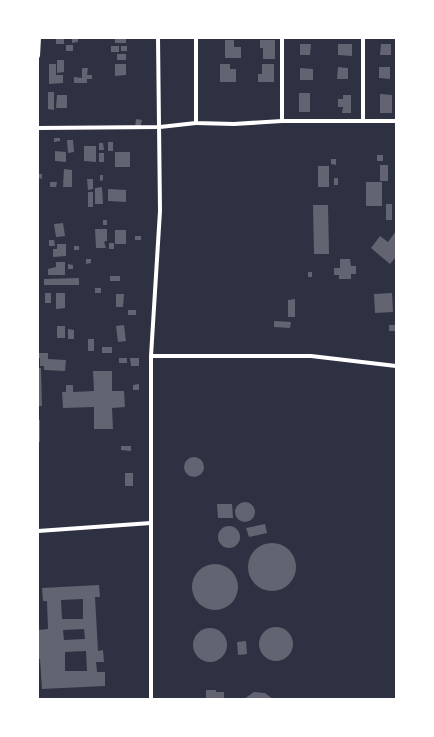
<svg xmlns="http://www.w3.org/2000/svg" width="434" height="737" font-family="'Libre Baskerville',serif">
<style>
.building{fill:#626471;fill-rule:evenodd}
.lines{fill:none;stroke-linecap:round;stroke-linejoin:round}
.minor{stroke:#fff;stroke-width:4}
</style>
<rect width="100%" height="100%" fill="#2d3142"/>
<!-- building -->
<g class="building">
<rect x="56" y="38" width="8" height="6"/>
<path d="M72,38H78V42L72,43Z"/>
<rect x="115" y="38" width="11" height="5"/>
<path d="M225,40H234V47H241V58H225Z"/>
<path d="M260,40H275V59H263V48H260Z"/>
<path d="M300,44H311L310,55H300Z"/>
<path d="M338,44H352V56L338,55Z"/>
<path d="M381,44H391V55H380Z"/>
<rect x="66" y="45" width="7" height="6"/>
<rect x="111" y="46" width="8" height="6"/>
<rect x="121" y="46" width="6" height="5"/>
<rect x="117" y="54" width="9" height="6"/>
<path d="M57,60H64V72L57,73Z"/>
<path d="M49,64H56V75H63V83L49,84Z"/>
<path d="M115,64H126V75L115,76Z"/>
<path d="M220,64H230V69H236V82H220Z"/>
<path d="M262,64H274V82H258V74H262Z"/>
<path d="M338,67L348,68V79H337Z"/>
<path d="M379,67H390V79L379,78Z"/>
<path d="M82,68H88L87,75H92V79H87V83H74V77L82,78Z"/>
<path d="M300,68L313,69V80H300Z"/>
<path d="M48,92H54V110L48,109Z"/>
<rect x="299" y="93" width="11" height="19"/>
<path d="M380,94L392,95V113H380Z"/>
<path d="M57,95H67V108H56Z"/>
<path d="M343,95H351V113H342L343,107H338V99H343Z"/>
<path d="M136,119L142,120L140,128L135,127Z"/>
<path d="M54,138H60V141L54,142Z"/>
<path d="M67,140H73L74,152L68,153Z"/>
<rect x="108" y="142" width="5" height="9"/>
<path d="M99,143H103L104,150H99Z"/>
<path d="M84,146H96V162L84,161Z"/>
<path d="M55,151L66,152V162L55,161Z"/>
<rect x="115" y="152" width="15" height="15"/>
<rect x="99" y="153" width="5" height="9"/>
<rect x="377" y="155" width="6" height="6"/>
<path d="M331,159H336V165L331,164Z"/>
<rect x="380" y="165" width="8" height="16"/>
<rect x="318" y="166" width="11" height="21"/>
<path d="M64,169L72,170V187H63Z"/>
<path d="M39,174H42V179L39,178Z"/>
<path d="M100,175H103V180L100,181Z"/>
<rect x="334" y="178" width="4" height="7"/>
<path d="M87,179H93V189L88,190Z"/>
<path d="M50,182H57L56,187H50Z"/>
<rect x="366" y="182" width="16" height="24"/>
<path d="M102,187L103,204H95V188Z"/>
<path d="M108,189L126,190V202L108,201Z"/>
<rect x="88" y="192" width="5" height="15"/>
<rect x="386" y="204" width="6" height="16"/>
<path d="M313,205H328L329,254H314Z"/>
<rect x="103" y="220" width="4" height="5"/>
<path d="M63,223L65,236L56,237L54,224Z"/>
<path d="M95,229H107V241H105V242H104L106,248H96Z"/>
<rect x="115" y="230" width="11" height="14"/>
<path d="M396,231V257L390,264L371,248L380,236L388,242Z"/>
<rect x="135" y="236" width="6" height="4"/>
<path d="M49,240H54L55,246H49Z"/>
<rect x="109" y="243" width="5" height="6"/>
<path d="M57,244H66V256L53,257V249H57Z"/>
<rect x="74" y="246" width="5" height="4"/>
<path d="M86,259H91V263L86,264Z"/>
<path d="M340,259H350L351,266H356V274H351V279H339V275H334V268H340Z"/>
<path d="M56,262H65V275H48V269L56,267Z"/>
<path d="M68,264L73,265V269H68Z"/>
<rect x="308" y="272" width="4" height="5"/>
<rect x="110" y="276" width="10" height="5"/>
<path d="M79,278V285H44V279Z"/>
<rect x="95" y="288" width="6" height="5"/>
<rect x="45" y="293" width="6" height="10"/>
<path d="M56,293H65V308L56,309Z"/>
<path d="M392,293L393,312L375,313L374,294Z"/>
<path d="M116,294H124L123,307H116Z"/>
<path d="M295,299V317H288V300Z"/>
<rect x="128" y="310" width="8" height="5"/>
<path d="M274,321L291,322L290,328L274,327Z"/>
<path d="M124,325L126,341L118,342L116,326Z"/>
<rect x="389" y="325" width="6" height="6"/>
<rect x="57" y="326" width="8" height="12"/>
<path d="M68,329L74,330V339H68Z"/>
<rect x="88" y="339" width="6" height="12"/>
<rect x="102" y="347" width="10" height="6"/>
<path d="M38,353H48V359L66,360L65,371L44,370V366H40V358H38Z"/>
<rect x="119" y="358" width="8" height="5"/>
<path d="M130,358H139V366H131Z"/>
<path d="M38,368H41L42,406H38Z"/>
<path d="M93,371H112V391H124L125,407L112,408L113,429H94V407L63,408L62,392H66V385H73V392L94,391Z"/>
<path d="M139,384V390H133V385Z"/>
<rect x="38" y="420" width="2" height="22"/>
<path d="M121,446H131V451L121,450Z"/>
<circle cx="194" cy="467" r="10"/>
<rect x="125" y="473" width="8" height="13"/>
<circle cx="245" cy="512" r="10"/>
<path d="M217,504H232L233,518H218Z"/>
<path d="M265,524L267,533L249,537L246,528Z"/>
<circle cx="229" cy="537" r="11"/>
<circle cx="272" cy="567" r="24"/>
<circle cx="215" cy="587" r="23"/>
<path d="M99,585L100,597H95L98,651L103,650L104,662H96L97,672H105V686L42,689L40,659H38V630L48,629L47,601H43L42,588ZM83,599V619H62L61,600ZM84,629L85,639L64,640L63,630ZM86,651L87,671H65V652Z"/>
<circle cx="276" cy="644" r="17"/>
<circle cx="210" cy="645" r="17"/>
<path d="M246,641L247,654L238,655L237,642Z"/>
<path d="M206,690H216V692H224V699H206Z"/>
<path d="M254,692L265,693L273,699H244Z"/>
</g>
<g class="lines">
<!-- minor -->
<g class="minor">
<path d="M196,38V123L234,124L282,121H396"/>
<path d="M282,38V121"/>
<path d="M38,56L39,38"/>
<path d="M363,121V38"/>
<path d="M38,128L160,127L196,123"/>
<path d="M151,356H311L396,366"/>
<path d="M38,531L151,523"/>
<path d="M151,699V356L160,211L158,38"/>
</g>
</g>
<!-- border -->
<rect width="434" height="737" fill="none" stroke="#ffffff" stroke-width="78"/>
</svg>
